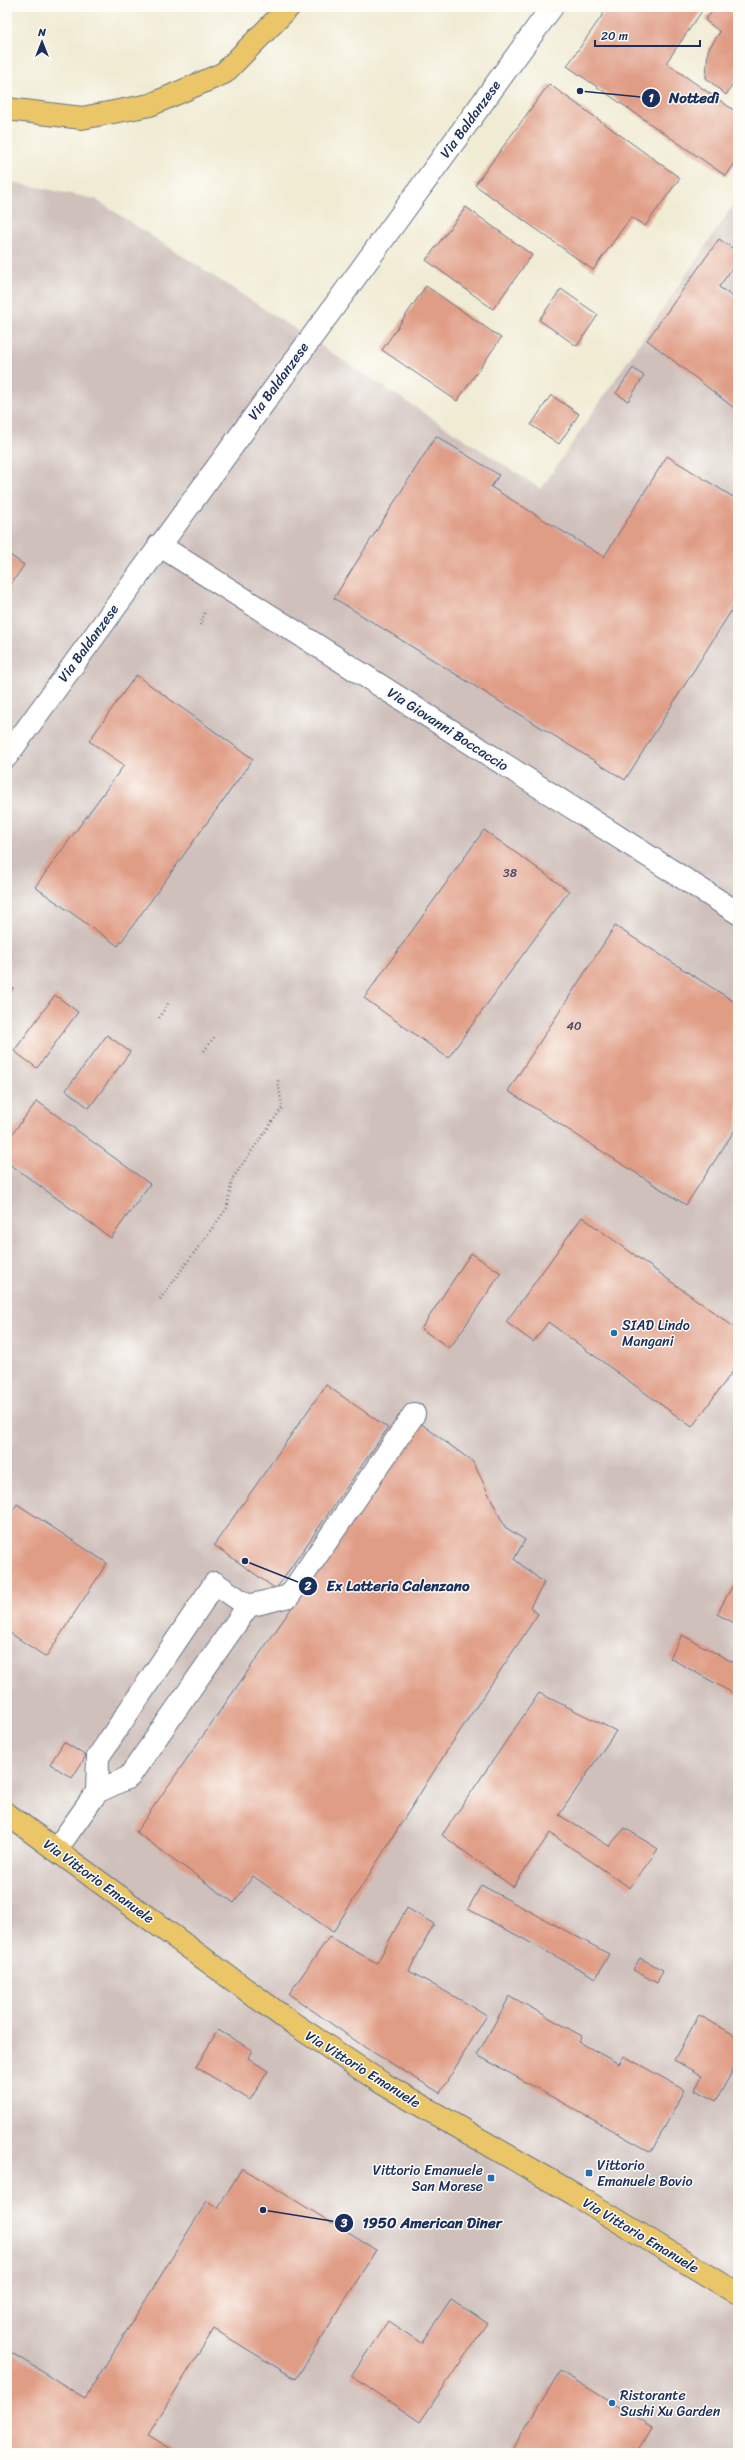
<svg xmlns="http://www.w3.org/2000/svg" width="745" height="2460" font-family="Sriracha,sans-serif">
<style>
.industrial{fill:#cfc0bb}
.building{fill:#e09d86}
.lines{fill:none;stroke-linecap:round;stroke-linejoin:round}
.minor-casing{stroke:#667187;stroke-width:24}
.major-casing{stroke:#667187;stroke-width:24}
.highway-casing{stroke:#667187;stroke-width:24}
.path{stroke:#667187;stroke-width:2.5;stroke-dasharray:1 3;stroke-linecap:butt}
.minor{stroke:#fff;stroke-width:22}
.major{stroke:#eac669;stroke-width:22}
.highway{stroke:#eac669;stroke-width:22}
.poi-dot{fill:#1f6fb2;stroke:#fdfcf7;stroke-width:1.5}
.labels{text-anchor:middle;stroke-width:3;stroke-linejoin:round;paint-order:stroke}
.number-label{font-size:12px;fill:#4c4a68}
.street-label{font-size:14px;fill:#1b2f5e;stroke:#fdfcf7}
.poi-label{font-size:14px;fill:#1b2f5e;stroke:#fdfcf7;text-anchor:start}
.leader{fill:none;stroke:#1b2f5e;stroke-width:1.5}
.callout-dot{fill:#1b2f5e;stroke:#fdfcf7;stroke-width:1.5}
.mark-label{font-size:12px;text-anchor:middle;font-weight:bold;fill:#fff}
.callout-label{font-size:15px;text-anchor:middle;font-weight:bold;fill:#1b2f5e;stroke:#fdfcf7;stroke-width:3;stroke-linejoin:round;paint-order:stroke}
</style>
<rect width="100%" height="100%" fill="#fdfcf7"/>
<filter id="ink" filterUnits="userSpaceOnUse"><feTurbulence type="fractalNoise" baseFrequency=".025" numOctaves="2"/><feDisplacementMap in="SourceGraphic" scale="8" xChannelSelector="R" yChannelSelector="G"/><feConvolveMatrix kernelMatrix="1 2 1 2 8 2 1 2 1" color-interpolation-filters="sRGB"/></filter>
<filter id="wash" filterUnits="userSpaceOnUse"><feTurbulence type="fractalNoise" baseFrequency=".012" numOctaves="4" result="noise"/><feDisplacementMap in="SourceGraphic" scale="16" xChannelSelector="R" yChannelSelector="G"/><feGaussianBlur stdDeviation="0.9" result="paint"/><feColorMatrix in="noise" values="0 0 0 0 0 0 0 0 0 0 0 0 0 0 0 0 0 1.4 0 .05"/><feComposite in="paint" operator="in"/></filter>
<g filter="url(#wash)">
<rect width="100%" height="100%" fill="#f0ebd3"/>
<!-- industrial -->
<path class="industrial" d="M7,181L95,199L541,489L738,198V2453H7Z"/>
<g id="blocks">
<!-- building -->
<g class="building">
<path d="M608,7H697L702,11L666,63L738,113V159L726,176L567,66Z"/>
<path d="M716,7H738V77L726,95L706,78L708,50L720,32L705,20Z"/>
<path d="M549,84L680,178L645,226L631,217L593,270L475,185Z"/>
<path d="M466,207L532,255L493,309L426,260Z"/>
<path d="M719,239L738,252V260L719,287L738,300V411L647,340Z"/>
<path d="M426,286L501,338L457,401L382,350Z"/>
<path d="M561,289L598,315L577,346L539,320Z"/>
<path d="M633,368L644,376L628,401L616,393Z"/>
<path d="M551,395L579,414L559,444L531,425Z"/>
<path d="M436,436L499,475L491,487L604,557L667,456L738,500V600L625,780L334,598Z"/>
<path d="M7,553L24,565L7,590Z"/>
<path d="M136,675L253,759L118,946L35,887L124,765L89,741Z"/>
<path d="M484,830L569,891L448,1058L364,998Z"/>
<path d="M615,926L738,1004V1125L686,1205L508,1091Z"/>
<path d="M7,984L13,988L7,998Z"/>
<path d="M55,995L78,1012L37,1068L14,1051Z"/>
<path d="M107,1035L130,1052L89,1108L66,1090Z"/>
<path d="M37,1101L150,1184L111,1238L7,1162V1141Z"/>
<path d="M582,1217L738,1330V1364L692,1427L548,1322L533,1342L506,1322Z"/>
<path d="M471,1253L501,1273L450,1348L421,1329Z"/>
<path d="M326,1385L388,1428L276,1589L214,1545Z"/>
<path d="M420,1423L473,1462L505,1527L525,1540L514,1559L544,1583L530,1607L538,1614L448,1749L333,1932L253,1876L234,1903L136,1832Z"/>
<path d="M17,1504L107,1563L46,1657L7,1631V1519Z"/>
<path d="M738,1576V1625L717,1614Z"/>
<path d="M682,1635L738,1665V1696L670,1658Z"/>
<path d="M539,1693L616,1731L559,1815L609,1846L625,1828L658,1849L630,1888L550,1833L513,1887L442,1835Z"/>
<path d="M64,1742L86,1756L72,1778L50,1764Z"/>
<path d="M481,1885L609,1954L596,1978L468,1909Z"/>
<path d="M407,1908L434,1924L409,1971L487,2015L440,2093L366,2048L289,1994L329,1937L377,1963Z"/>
<path d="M640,1958L663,1970L657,1983L633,1970Z"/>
<path d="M510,1996L582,2036L579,2042L619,2064L624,2056L685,2090L651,2152L477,2055Z"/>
<path d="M699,2015L738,2037V2061L716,2101L695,2090L702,2076L674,2060Z"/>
<path d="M218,2030L252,2050L248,2058L268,2071L250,2100L196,2067Z"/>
<path d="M242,2168L376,2250L296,2379L214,2329L148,2435L178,2453H15L7,2448V2350L85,2398L207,2201L218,2208Z"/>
<path d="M451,2299L487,2323L420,2422L351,2376L388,2321L421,2343Z"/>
<path d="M560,2371L652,2427L636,2453H510Z"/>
</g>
</g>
</g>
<g filter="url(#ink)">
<use href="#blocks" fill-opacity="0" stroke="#667187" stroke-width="1"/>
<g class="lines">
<defs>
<g id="minor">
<path d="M159,545L738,913"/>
<path d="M7,756L552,7"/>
<path d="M97,1792L98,1757L215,1583L248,1606"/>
<path d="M56,1850L97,1792L129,1777L248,1606L289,1596L414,1414"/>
</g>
<path id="major" d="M7,1814L282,2016L382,2083L574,2194L738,2294"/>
<path id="highway" d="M7,109L82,118L150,105L224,73L289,7"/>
</defs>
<!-- minor casing -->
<use href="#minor" class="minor-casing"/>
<!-- major casing -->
<use href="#major" class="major-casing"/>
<!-- highway casing -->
<use href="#highway" class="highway-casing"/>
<!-- path -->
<g class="path">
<path d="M200,625L206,610"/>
<path d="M159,1018L169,1002"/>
<path d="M204,1051L215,1036"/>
<path d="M160,1299L227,1208L232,1179L282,1108L278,1080"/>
<path d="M7,1743H8"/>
</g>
<!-- minor -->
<use href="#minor" class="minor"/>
<!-- major -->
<use href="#major" class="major"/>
<!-- highway -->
<use href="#highway" class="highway"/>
</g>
</g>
<!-- markers -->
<g class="poi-dot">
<circle cx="614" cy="1333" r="4"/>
<rect x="585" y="2169" width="8" height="8" rx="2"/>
<rect x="487" y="2174" width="8" height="8" rx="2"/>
<circle cx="612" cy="2403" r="4"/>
</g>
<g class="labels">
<!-- number labels -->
<g class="number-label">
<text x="510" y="877">38</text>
<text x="574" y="1030">40</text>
</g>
<!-- street labels -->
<g class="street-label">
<text transform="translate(470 119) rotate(-54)" y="5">Via Baldanzese</text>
<text transform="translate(278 381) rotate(-54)" y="5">Via Baldanzese</text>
<text transform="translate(88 643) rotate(-54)" y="5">Via Baldanzese</text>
<text transform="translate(448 729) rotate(33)" y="5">Via Giovanni Boccaccio</text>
<text transform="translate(99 1881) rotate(36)" y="5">Via Vittorio Emanuele</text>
<text transform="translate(363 2069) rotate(32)" y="5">Via Vittorio Emanuele</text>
<text transform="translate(641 2235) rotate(31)" y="5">Via Vittorio Emanuele</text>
</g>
<!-- poi labels -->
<g class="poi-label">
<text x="622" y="1330">SIAD Lindo<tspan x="622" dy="16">Mangani</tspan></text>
<text x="597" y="2170">Vittorio<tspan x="597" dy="16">Emanuele Bovio</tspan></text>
<text x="483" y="2175" text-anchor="end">Vittorio Emanuele<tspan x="483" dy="16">San Morese</tspan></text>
<text x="620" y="2400">Ristorante<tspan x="620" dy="16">Sushi Xu Garden</tspan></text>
</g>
</g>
<!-- callouts -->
<path class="leader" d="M580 91L651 98M245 1561L308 1586M263 2210L344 2223"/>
<g class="callout-dot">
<circle cx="580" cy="91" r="4"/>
<circle cx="245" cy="1561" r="4"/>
<circle cx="263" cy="2210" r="4"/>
<circle cx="651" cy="98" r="10"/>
<circle cx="308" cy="1586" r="10"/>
<circle cx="344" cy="2223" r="10"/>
</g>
<g class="mark-label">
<text x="651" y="102">1</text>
<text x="308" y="1590">2</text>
<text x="344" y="2227">3</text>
</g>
<g class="callout-label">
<text x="694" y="103">Nottedì</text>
<text x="398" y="1591">Ex Latteria Calenzano</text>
<text x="432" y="2228">1950 American Diner</text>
</g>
<!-- margin -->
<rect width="745" height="2460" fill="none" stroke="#fdfcf7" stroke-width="24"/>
<!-- north arrow -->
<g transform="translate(42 42)" stroke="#fdfcf7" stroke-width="3" paint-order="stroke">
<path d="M0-3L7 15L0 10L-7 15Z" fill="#1b2f5e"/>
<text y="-6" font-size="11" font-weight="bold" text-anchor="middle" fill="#1b2f5e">N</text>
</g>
<!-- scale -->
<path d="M595 40v6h105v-6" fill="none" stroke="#1b2f5e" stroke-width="2"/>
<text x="601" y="40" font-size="12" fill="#1b2f5e" stroke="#fdfcf7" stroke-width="3" paint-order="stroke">20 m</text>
</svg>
